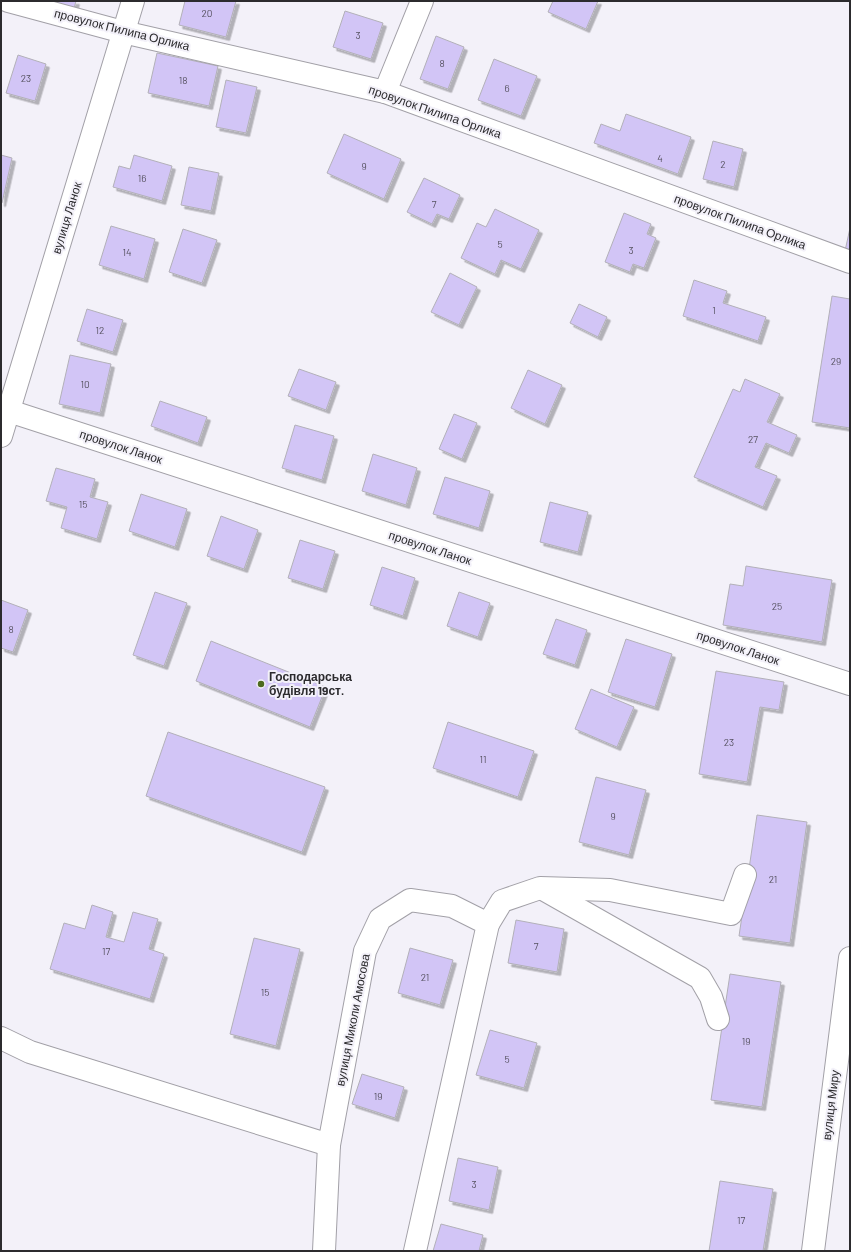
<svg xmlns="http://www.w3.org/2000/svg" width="851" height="1252" font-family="Barlow,sans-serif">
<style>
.building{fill:#d2c5f6;stroke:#b2b0b8;filter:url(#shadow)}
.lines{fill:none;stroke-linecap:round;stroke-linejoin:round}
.minor-casing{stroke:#a2a0a7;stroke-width:24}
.secondary-casing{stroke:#a2a0a7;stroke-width:24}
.minor{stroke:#fff;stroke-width:22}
.secondary{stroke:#fff;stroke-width:22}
.poi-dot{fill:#4d6a1e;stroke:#f3f1f9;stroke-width:1.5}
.labels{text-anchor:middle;stroke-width:4;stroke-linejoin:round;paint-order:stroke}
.number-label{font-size:10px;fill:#565260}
.street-label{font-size:12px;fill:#2c2b2e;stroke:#f3f1f9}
.poi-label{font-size:12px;font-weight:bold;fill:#2c2b2e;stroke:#f3f1f9;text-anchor:start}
</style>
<defs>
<filter id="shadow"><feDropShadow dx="3.5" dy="3.5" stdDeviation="0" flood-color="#0004"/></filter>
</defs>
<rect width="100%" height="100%" fill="#f3f1f9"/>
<!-- building -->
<g class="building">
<path d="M40,1H76L73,12Z"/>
<path d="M185,1H236L226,37L179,25Z"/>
<path d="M553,1H598L586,29L548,12Z"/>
<path d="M345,11L383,23L371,59L333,47Z"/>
<path d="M436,36L464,47L448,89L420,79Z"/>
<path d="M157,53L218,66L209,106L148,93Z"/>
<path d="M18,55L46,64L35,101L6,93Z"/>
<path d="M494,59L537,76L521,116L478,100Z"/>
<path d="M226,80L257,87L246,133L216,127Z"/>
<path d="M626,114L691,137L678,174L594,143L601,124L620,131Z"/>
<path d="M344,134L401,159L384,199L327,173Z"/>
<path d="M713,141L743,149L734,187L703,179Z"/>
<path d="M1,155L12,158L2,203H1Z"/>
<path d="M134,155L172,166L162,201L113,187L119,166L130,169Z"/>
<path d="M189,167L219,173L211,211L181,205Z"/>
<path d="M424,178L460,195L449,219L437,214L432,224L407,212Z"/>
<path d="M495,209L539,230L521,269L501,260L495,274L461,258L477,223L486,227Z"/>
<path d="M624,213L651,224L647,234L656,238L644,268L633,264L630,272L605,262Z"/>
<path d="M111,226L155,239L144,279L99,265Z"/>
<path d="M850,228V253L845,251Z"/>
<path d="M183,229L217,240L202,283L169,272Z"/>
<path d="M450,273L477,287L459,325L431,312Z"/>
<path d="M694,280L727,291L723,303L766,317L758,341L683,316Z"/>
<path d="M832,296L850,299V428L812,422Z"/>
<path d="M579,304L607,317L598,337L570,323Z"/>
<path d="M87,309L123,320L113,352L77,341Z"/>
<path d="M70,355L111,364L100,413L59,404Z"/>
<path d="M299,369L336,382L326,410L288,396Z"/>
<path d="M528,370L562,385L545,424L511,408Z"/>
<path d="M745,379L780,394L767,422L797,435L789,453L766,443L755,467L777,476L763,507L694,477L733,389L740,392Z"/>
<path d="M160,401L207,417L198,443L151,426Z"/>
<path d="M454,414L477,423L462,459L439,449Z"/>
<path d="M295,425L334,436L322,480L282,468Z"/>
<path d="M373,454L417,468L406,505L362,491Z"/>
<path d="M56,468L95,479L90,497L108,502L97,539L61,528L67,507L46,501Z"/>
<path d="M445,477L490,491L479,528L433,514Z"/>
<path d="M141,494L187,509L175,547L129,531Z"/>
<path d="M550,502L588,512L578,552L540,542Z"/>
<path d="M221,516L258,530L244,569L207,556Z"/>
<path d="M300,540L335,551L323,589L288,578Z"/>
<path d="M746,566L832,580L822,642L723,625L730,584L743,586Z"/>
<path d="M382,567L415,578L403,616L370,605Z"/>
<path d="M155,592L187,603L164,666L133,655Z"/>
<path d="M459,592L490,603L478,637L447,626Z"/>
<path d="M1,600L28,610L13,652L1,648Z"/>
<path d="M556,619L587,630L575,665L543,654Z"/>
<path d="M626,639L672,654L655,707L608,692Z"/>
<path d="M211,641L326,687L310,727L196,681Z"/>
<path d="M716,671L784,682L779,710L760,707L747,782L699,774Z"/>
<path d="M591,689L634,707L617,747L575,729Z"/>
<path d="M448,722L534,751L518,797L433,768Z"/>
<path d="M168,732L325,787L302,852L146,796Z"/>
<path d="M596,777L646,790L629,855L579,842Z"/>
<path d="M757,815L807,822L790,943L739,936Z"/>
<path d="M92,905L113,912L106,937L124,942L133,912L158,919L149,949L164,954L150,999L50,969L64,923L85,929Z"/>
<path d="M516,920L564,929L557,972L508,963Z"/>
<path d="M254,938L300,949L276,1046L230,1034Z"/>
<path d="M410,948L453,960L440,1005L398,993Z"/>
<path d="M730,974L781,982L762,1107L711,1100Z"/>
<path d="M490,1030L537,1043L524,1088L476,1075Z"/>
<path d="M362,1074L404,1087L395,1118L352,1104Z"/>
<path d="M458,1158L498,1167L489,1210L449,1201Z"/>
<path d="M720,1181L773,1189L763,1251H709Z"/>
<path d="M441,1224L483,1235L479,1251H433Z"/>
</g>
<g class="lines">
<defs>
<g id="minor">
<path d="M8,1L123,32L385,92L850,262"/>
<path d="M385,92L422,1"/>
<path d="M9,411L850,684"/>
<path d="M1,436L133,1"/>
<path d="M543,889L700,978L711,997L718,1019"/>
<path d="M488,924L502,901L540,888L610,890L731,914L745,875"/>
<path d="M1,1038L30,1052L329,1145L365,951L380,919L410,900L452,906L488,924L415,1251"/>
<path d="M324,1251L329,1145"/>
</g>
<path id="secondary" d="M813,1251L850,958"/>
</defs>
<!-- minor casing -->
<use href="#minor" class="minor-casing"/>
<!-- secondary casing -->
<use href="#secondary" class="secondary-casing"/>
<!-- minor -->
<use href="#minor" class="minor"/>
<!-- secondary -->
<use href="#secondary" class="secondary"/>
</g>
<!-- markers -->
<circle class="poi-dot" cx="261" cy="684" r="4"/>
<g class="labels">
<!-- number labels -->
<g class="number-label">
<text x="207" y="17">20</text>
<text x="358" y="39">3</text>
<text x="442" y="67">8</text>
<text x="26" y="82">23</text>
<text x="183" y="84">18</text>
<text x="507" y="92">6</text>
<text x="660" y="162">4</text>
<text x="723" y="168">2</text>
<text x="364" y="170">9</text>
<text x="142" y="182">16</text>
<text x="434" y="208">7</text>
<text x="500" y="248">5</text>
<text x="631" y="254">3</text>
<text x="127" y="256">14</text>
<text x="714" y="314">1</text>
<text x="100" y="334">12</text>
<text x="836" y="365">29</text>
<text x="85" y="388">10</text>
<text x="753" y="443">27</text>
<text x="83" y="508">15</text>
<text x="777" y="610">25</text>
<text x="11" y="633">8</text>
<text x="729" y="746">23</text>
<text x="483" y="763">11</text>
<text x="613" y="820">9</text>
<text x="773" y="883">21</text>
<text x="536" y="950">7</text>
<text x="106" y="955">17</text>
<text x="425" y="981">21</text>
<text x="265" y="996">15</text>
<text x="746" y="1045">19</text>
<text x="507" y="1063">5</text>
<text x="378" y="1100">19</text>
<text x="474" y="1188">3</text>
<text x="741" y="1224">17</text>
</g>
<!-- street labels -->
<g class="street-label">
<text transform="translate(122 30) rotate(14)" y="4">провулок Пилипа Орлика</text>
<text transform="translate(435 112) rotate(19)" y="4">провулок Пилипа Орлика</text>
<text transform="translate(67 218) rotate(-73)" y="4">вулиця Ланок</text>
<text transform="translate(740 222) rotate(20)" y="4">провулок Пилипа Орлика</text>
<text transform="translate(121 447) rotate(18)" y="4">провулок Ланок</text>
<text transform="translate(430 548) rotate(18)" y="4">провулок Ланок</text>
<text transform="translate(738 648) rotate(18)" y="4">провулок Ланок</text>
<text transform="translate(353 1020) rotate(-79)" y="4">вулиця Миколи Амосова</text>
<text transform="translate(831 1105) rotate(-83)" y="4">вулиця Миру</text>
</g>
<!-- poi labels -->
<g class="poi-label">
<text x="269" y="681">Господарська<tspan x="269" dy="14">будівля 19ст.</tspan></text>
</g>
</g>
<!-- border -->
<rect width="851" height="1252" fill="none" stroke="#2c2b2e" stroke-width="4"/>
</svg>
